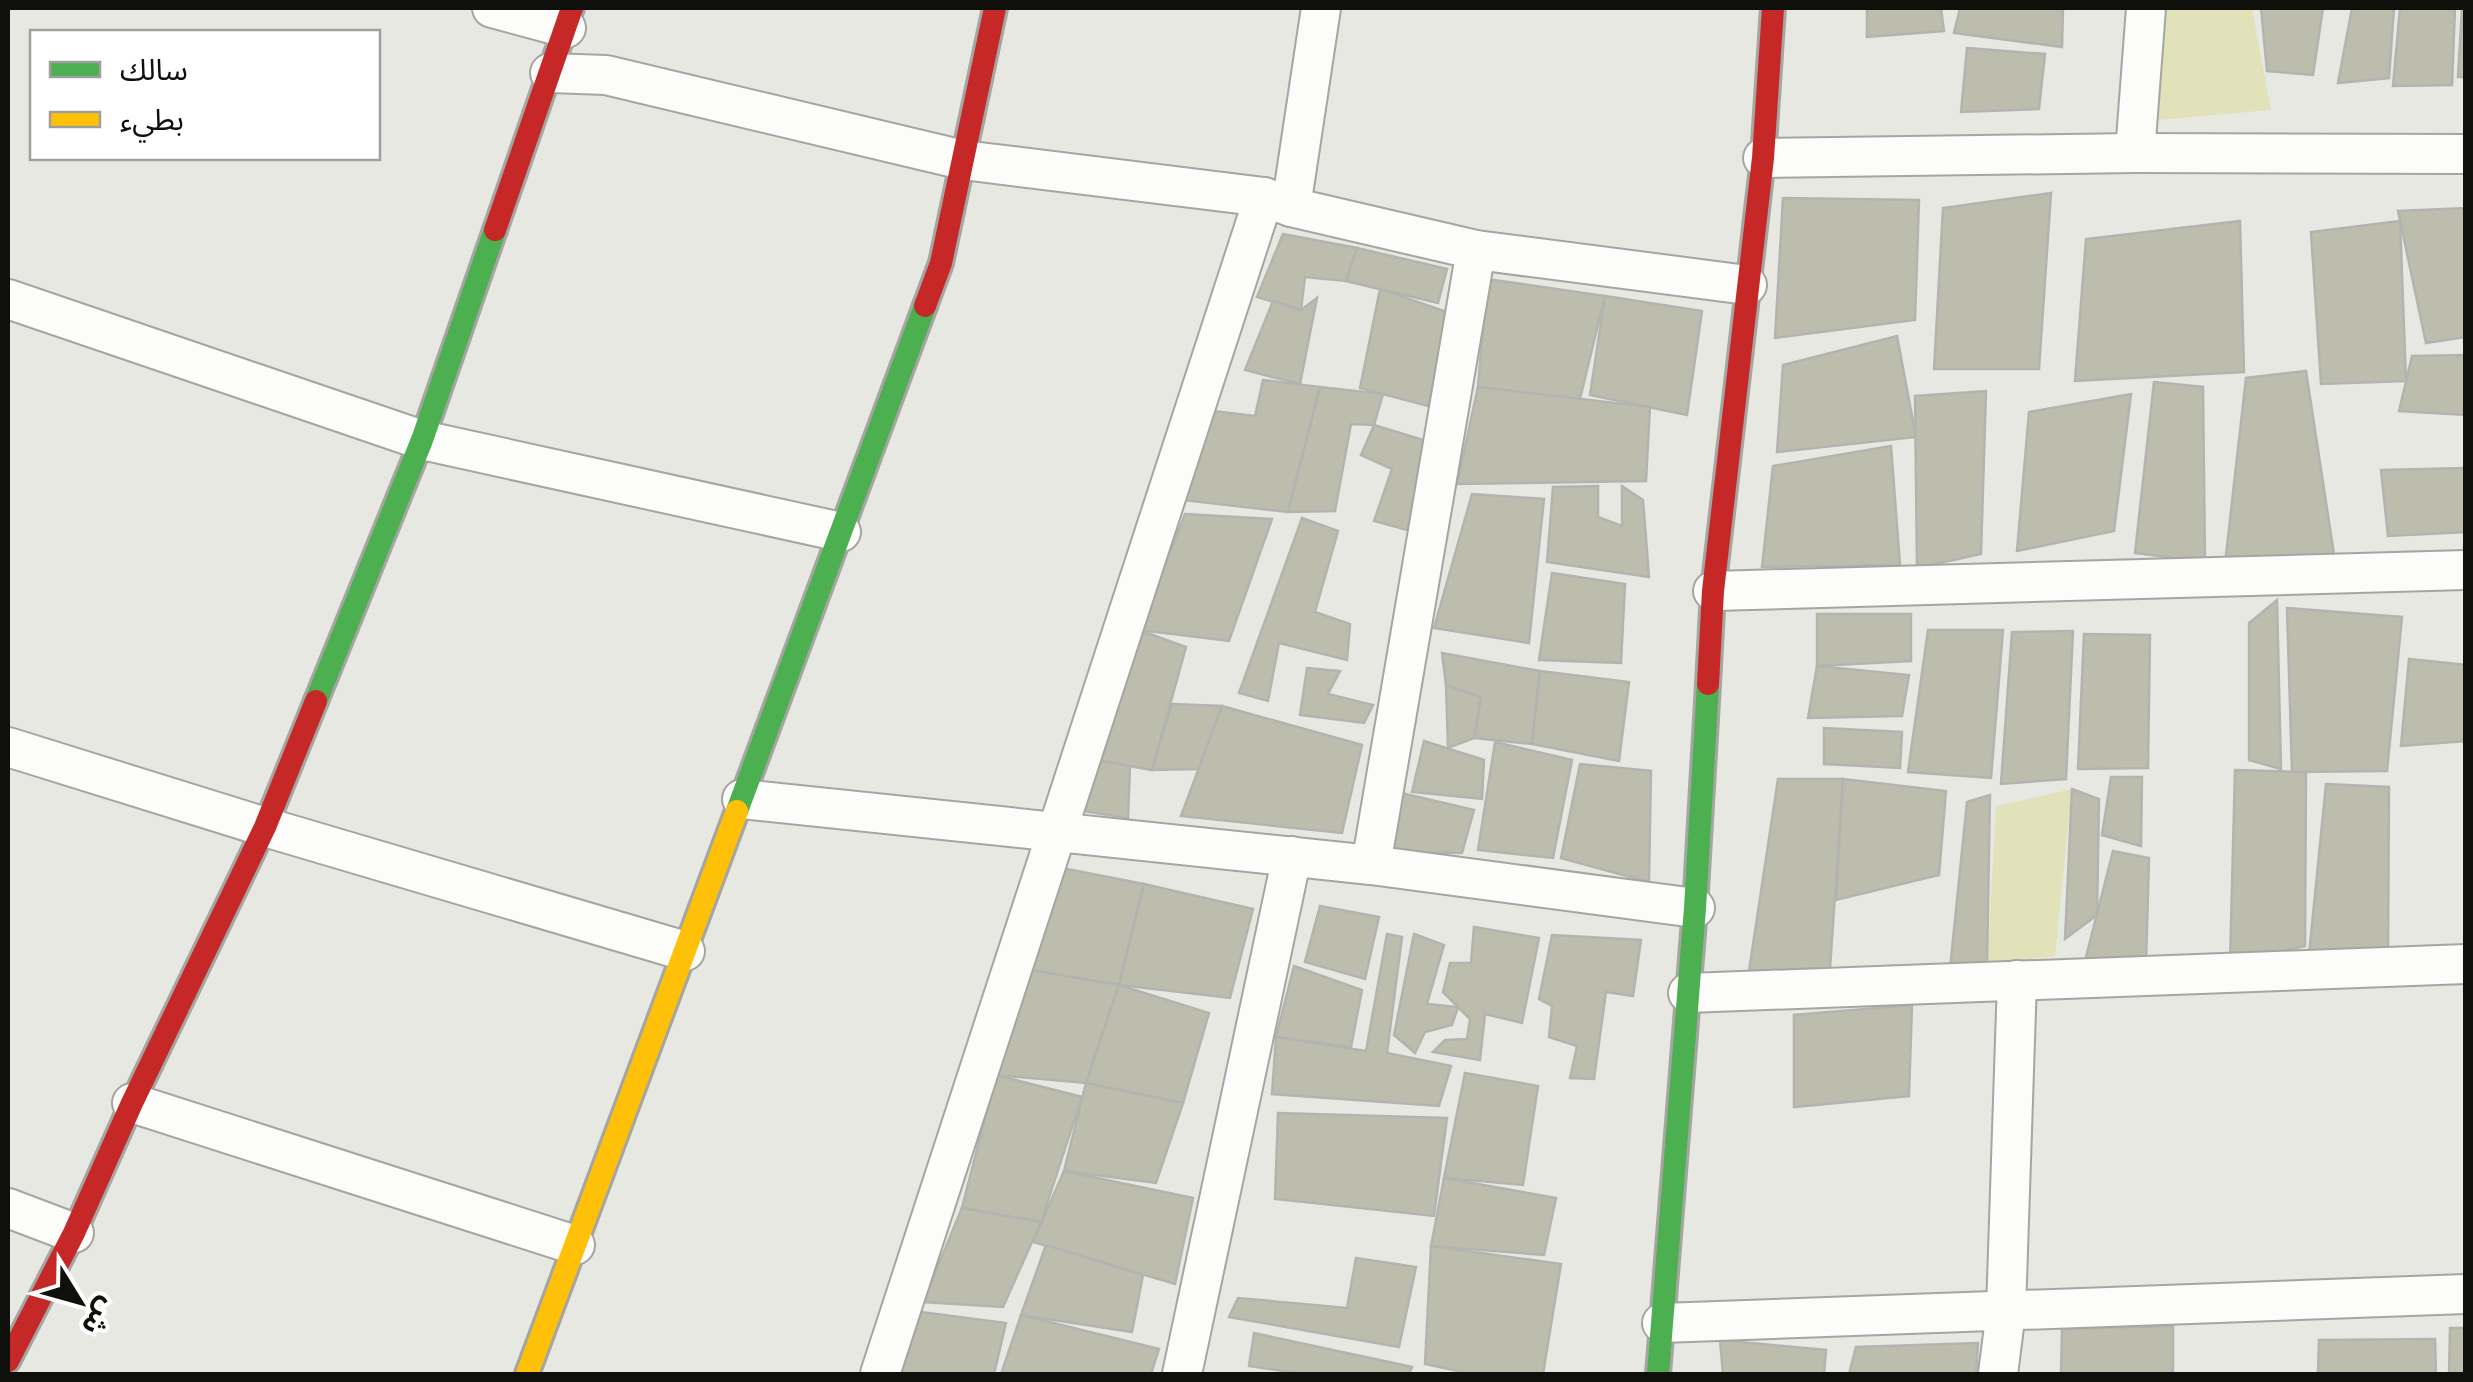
<svg xmlns="http://www.w3.org/2000/svg" width="2473" height="1382" font-family="'Space Grotesk','Noto Sans Arabic',sans-serif">
<style>
.green{fill:#e2e2ba}
.building{fill:#bdbdad;stroke:#b3b4af;stroke-width:2.5}
.lines{fill:none;stroke-linecap:round;stroke-linejoin:round}
.street-casing{stroke:#a5a5a1;stroke-width:42}
.fast-casing{stroke:#a5a5a1;stroke-width:28}
.slow-casing{stroke:#a5a5a1;stroke-width:28}
.jam-casing{stroke:#a5a5a1;stroke-width:28}
.street{stroke:#fcfcfb;stroke-width:38}
.fast{stroke:#4caf50;stroke-width:22}
.slow{stroke:#ffc107;stroke-width:22}
.jam{stroke:#c62828;stroke-width:22}
</style>
<rect width="100%" height="100%" fill="#e8e8e3"/>
<!-- green -->
<g class="green">
<path d="M2166,8H2252L2271,110L2158,120Z"/>
<path d="M2072,789L2055,956L1987,965L1996,806Z"/>
</g>
<!-- building -->
<g class="building">
<path d="M1867,8H1941L1944,31L1867,37Z"/>
<path d="M1960,8H2063L2062,47L1954,33Z"/>
<path d="M2261,8H2323L2313,75L2267,71Z"/>
<path d="M2352,8H2394L2389,78L2338,83Z"/>
<path d="M2400,8H2455L2452,85L2393,86Z"/>
<path d="M2462,8H2466V77H2458Z"/>
<path d="M1967,48L2045,54L2039,109L1961,112Z"/>
<path d="M2051,193L2039,369H1934L1943,208Z"/>
<path d="M1783,198L1919,200L1915,320L1775,338Z"/>
<path d="M2466,208V337L2426,343L2398,211Z"/>
<path d="M2240,221L2244,372L2075,381L2086,239Z"/>
<path d="M2400,221L2406,381L2321,384L2311,232Z"/>
<path d="M1283,234L1357,248L1346,281L1305,277L1301,310L1257,297Z"/>
<path d="M1357,248L1447,269L1438,303L1346,281Z"/>
<path d="M1487,279L1605,296L1580,399L1478,387Z"/>
<path d="M1380,289L1450,313L1428,406L1360,388Z"/>
<path d="M1605,296L1702,311L1687,415L1590,395Z"/>
<path d="M1317,298L1300,384L1245,370L1273,301L1301,310Z"/>
<path d="M1897,336L1916,437L1777,452L1783,365Z"/>
<path d="M2466,355V415L2399,411L2412,356Z"/>
<path d="M2306,371L2335,561L2225,564L2246,378Z"/>
<path d="M1263,380L1320,387L1288,512L1183,500L1214,411L1255,416Z"/>
<path d="M2154,382L2203,387L2205,562L2135,553Z"/>
<path d="M1320,387L1383,394L1374,425L1351,424L1335,511L1288,512Z"/>
<path d="M1478,387L1650,407L1646,481L1457,484Z"/>
<path d="M1986,391L1981,554L1917,568L1915,396Z"/>
<path d="M2131,394L2114,531L2017,551L2029,412Z"/>
<path d="M1374,425L1427,441L1407,530L1374,521L1392,469L1361,455Z"/>
<path d="M1891,446L1900,565L1762,567L1773,466Z"/>
<path d="M2466,468V532L2388,536L2381,470Z"/>
<path d="M1598,486V517L1622,526V486L1643,500L1649,577L1547,562L1553,487Z"/>
<path d="M1472,494L1544,499L1529,643L1434,628Z"/>
<path d="M1185,514L1272,519L1229,641L1139,630Z"/>
<path d="M1302,518L1338,531L1315,612L1350,624L1347,660L1279,643L1268,701L1239,693Z"/>
<path d="M1552,573L1625,584L1621,663L1539,660Z"/>
<path d="M2277,600L2281,769L2249,760V623Z"/>
<path d="M2287,608L2402,617L2387,771L2292,772Z"/>
<path d="M1817,614H1911V661L1817,666Z"/>
<path d="M1139,630L1186,647L1152,770L1095,760Z"/>
<path d="M1928,630H2003L1991,778L1908,772Z"/>
<path d="M2073,631L2066,779L2001,784L2012,632Z"/>
<path d="M2084,634L2150,635L2148,768L2078,769Z"/>
<path d="M1442,653L1540,671L1532,744L1474,738L1481,697L1446,685Z"/>
<path d="M2409,659L2466,665V741L2401,746Z"/>
<path d="M1817,666L1909,675L1902,716L1808,718Z"/>
<path d="M1307,668L1340,671L1328,694L1373,705L1364,723L1300,715Z"/>
<path d="M1540,671L1629,682L1619,761L1532,744Z"/>
<path d="M1446,685L1481,697L1474,738L1448,748Z"/>
<path d="M1172,704L1222,706L1199,769L1152,770Z"/>
<path d="M1222,706L1362,745L1342,833L1181,816Z"/>
<path d="M1824,728L1902,732L1900,768L1824,764Z"/>
<path d="M1424,741L1484,760L1482,799L1412,792Z"/>
<path d="M1495,742L1572,760L1553,858L1478,850Z"/>
<path d="M1095,760L1130,766L1128,818L1077,810Z"/>
<path d="M1580,764L1651,771L1649,882L1561,858Z"/>
<path d="M2235,770L2306,772L2305,946L2230,964Z"/>
<path d="M2111,777H2142L2141,846L2102,835Z"/>
<path d="M1778,779H1843L1830,968L1749,971Z"/>
<path d="M1843,779L1946,791L1939,875L1836,900Z"/>
<path d="M2326,784L2389,787L2388,955H2309Z"/>
<path d="M2072,789L2099,799L2097,915L2065,939Z"/>
<path d="M1397,792L1474,810L1462,853L1392,852Z"/>
<path d="M1990,795L1987,965L1950,969L1967,802Z"/>
<path d="M2113,851L2149,858L2146,964L2084,965Z"/>
<path d="M1062,868L1144,884L1119,985L1030,970Z"/>
<path d="M1144,884L1253,909L1230,998L1119,985Z"/>
<path d="M1320,906L1379,917L1365,979L1305,962Z"/>
<path d="M1474,927L1539,938L1522,1023L1485,1014L1480,1060L1433,1052L1445,1040L1467,1039L1470,1019L1443,992L1450,963H1471Z"/>
<path d="M1387,934L1402,937L1387,1053L1451,1066L1439,1106L1272,1094L1276,1037L1366,1051Z"/>
<path d="M1414,934L1444,945L1427,1004L1458,1007L1452,1025L1425,1032L1415,1053L1394,1035Z"/>
<path d="M1552,935L1641,940L1633,996L1606,992L1594,1079L1570,1078L1577,1046L1549,1037L1552,1006L1539,999Z"/>
<path d="M1294,966L1362,990L1351,1047L1276,1037Z"/>
<path d="M1030,970L1119,985L1086,1083L996,1075Z"/>
<path d="M1119,985L1209,1013L1183,1103L1086,1083Z"/>
<path d="M1912,1005L1909,1096L1794,1107V1015Z"/>
<path d="M1465,1073L1538,1086L1523,1185L1444,1178Z"/>
<path d="M996,1075L1082,1097L1041,1222L962,1208Z"/>
<path d="M1086,1083L1183,1103L1156,1183L1064,1171Z"/>
<path d="M1278,1113L1447,1118L1434,1216L1275,1199Z"/>
<path d="M1064,1171L1193,1198L1175,1284L1033,1242Z"/>
<path d="M1444,1178L1556,1198L1544,1255L1431,1246Z"/>
<path d="M962,1208L1041,1222L1003,1307L923,1302Z"/>
<path d="M1046,1245L1143,1275L1132,1332L1021,1315Z"/>
<path d="M1431,1246L1561,1264L1543,1374H1472L1425,1364Z"/>
<path d="M1356,1258L1416,1267L1399,1347L1229,1317L1238,1298L1347,1308Z"/>
<path d="M921,1312L1006,1323L994,1374H901Z"/>
<path d="M1021,1315L1159,1349L1151,1374H1001Z"/>
<path d="M2173,1326V1374H2061L2062,1329Z"/>
<path d="M2450,1328H2466V1374H2449Z"/>
<path d="M1254,1333L1412,1367L1409,1374H1303L1249,1366Z"/>
<path d="M2435,1339L2436,1374H2318L2319,1340Z"/>
<path d="M1720,1340L1826,1350L1824,1374H1723Z"/>
<path d="M1978,1343L1976,1374H1849L1856,1347Z"/>
</g>
<g class="lines">
<defs>
<g id="street">
<path d="M492,8L566,28"/>
<path d="M550,73L606,75L963,160L1264,197L1291,207L1476,250L1747,285"/>
<path d="M2135,153L2146,8"/>
<path d="M1763,158L2135,153L2466,154"/>
<path d="M1291,207L1321,8"/>
<path d="M8,299L422,440L841,532"/>
<path d="M1713,591L2466,570"/>
<path d="M8,747L265,827L685,951"/>
<path d="M742,799L1371,865L1695,908"/>
<path d="M1371,865L1476,250"/>
<path d="M1688,993L2466,964"/>
<path d="M132,1103L575,1245"/>
<path d="M8,1208L74,1233"/>
<path d="M1662,1323L2466,1294"/>
<path d="M880,1374L1264,197"/>
<path d="M1182,1374L1292,856"/>
<path d="M1998,1374L2006,1311L2017,980"/>
</g>
<g id="fast">
<path d="M316,701L422,440L495,230"/>
<path d="M737,811L925,306"/>
<path d="M1658,1374L1695,908L1708,684"/>
</g>
<path id="slow" d="M527,1374L737,811"/>
<g id="jam">
<path d="M495,230L572,8"/>
<path d="M925,306L941,263L995,8"/>
<path d="M1708,684L1713,591L1763,158L1773,8"/>
<path d="M8,1361L74,1233L132,1103L265,827L316,701"/>
</g>
</defs>
<!-- street casing -->
<use href="#street" class="street-casing"/>
<!-- fast casing -->
<use href="#fast" class="fast-casing"/>
<!-- slow casing -->
<use href="#slow" class="slow-casing"/>
<!-- jam casing -->
<use href="#jam" class="jam-casing"/>
<!-- street -->
<use href="#street" class="street"/>
<!-- fast -->
<use href="#fast" class="fast"/>
<!-- slow -->
<use href="#slow" class="slow"/>
<!-- jam -->
<use href="#jam" class="jam"/>
</g>
<!-- border -->
<rect width="2473" height="1382" fill="none" stroke="#0f100c" stroke-width="20"/>
<!-- legend -->
<rect x="30" y="30" width="350" height="130" fill="#ffffff" stroke="#9f9f9e" stroke-width="2.5"/>
<rect x="50" y="62" width="50" height="15" fill="#4caf50" stroke="#9f9f9e" stroke-width="2.5"/>
<text x="120" y="80" font-size="30" fill="#0f100c">سالك</text>
<rect x="50" y="112" width="50" height="15" fill="#ffc107" stroke="#9f9f9e" stroke-width="2.5"/>
<text x="120" y="130" font-size="30" fill="#0f100c">بطيء</text>
<!-- north arrow -->
<g transform="translate(80 1302) rotate(127)" stroke="#ffffff" stroke-width="8" paint-order="stroke">
<path d="M0-8L18 38L0 25L-18 38Z" fill="#0f100c"/>
<text y="-15" font-size="28" font-weight="bold" text-anchor="middle" fill="#0f100c">ش</text>
</g>
</svg>
